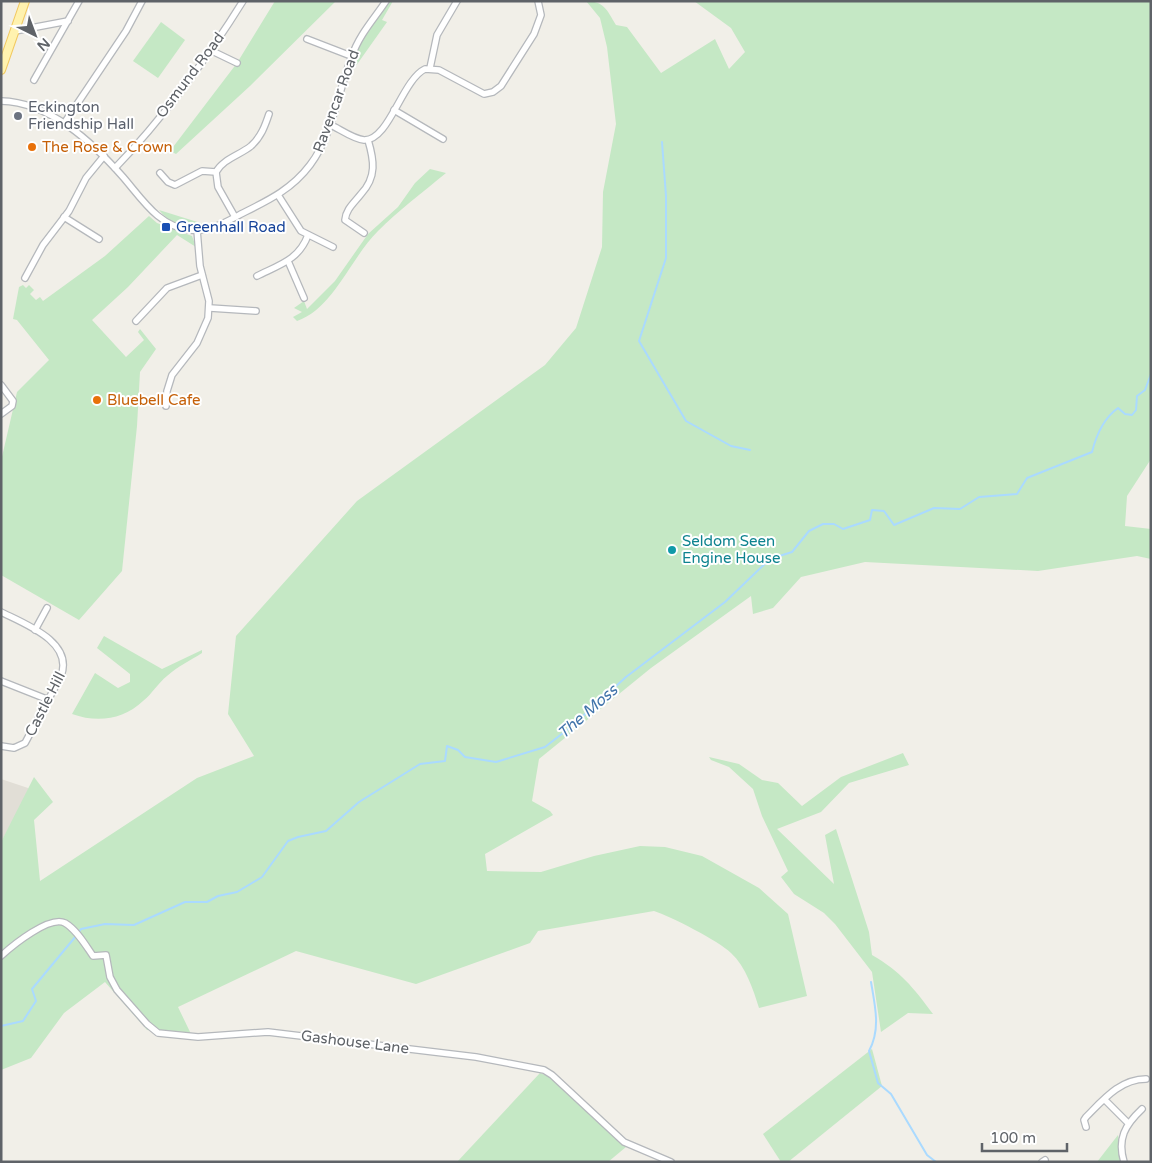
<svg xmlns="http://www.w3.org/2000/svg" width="1152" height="1163" font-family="'Varela Round',sans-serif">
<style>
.education{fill:#e1ded6}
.green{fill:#c5e8c5}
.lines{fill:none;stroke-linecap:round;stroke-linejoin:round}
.stream{stroke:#aadaff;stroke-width:2}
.minor-casing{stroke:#b5b8bc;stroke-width:8}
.major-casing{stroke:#f2c960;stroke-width:10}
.minor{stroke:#fff;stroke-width:5.5}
.major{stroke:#fff2af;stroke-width:8}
.worship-dot{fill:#6b7280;stroke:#fff;stroke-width:2}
.food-dot{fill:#e8710a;stroke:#fff;stroke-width:2}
.transit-dot{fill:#1a4fb4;stroke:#fff;stroke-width:2}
.culture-dot{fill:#0f9aa8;stroke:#fff;stroke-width:2}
.labels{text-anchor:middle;stroke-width:4;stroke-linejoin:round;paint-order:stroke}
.street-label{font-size:15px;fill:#5f6368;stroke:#fff}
.worship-label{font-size:15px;fill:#5b616d;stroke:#fff;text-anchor:start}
.food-label{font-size:15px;fill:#c56008;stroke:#fff;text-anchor:start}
.transit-label{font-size:15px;fill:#164399;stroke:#fff;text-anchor:start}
.culture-label{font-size:15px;fill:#0d838f;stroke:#fff;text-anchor:start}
.water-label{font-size:16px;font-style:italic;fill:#4174aa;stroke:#fff}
</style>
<rect width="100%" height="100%" fill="#f1efe8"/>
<!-- education -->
<path class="education" d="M1,779L28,788L29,792L1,842Z"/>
<!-- green -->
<g class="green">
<path d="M275,1H336L250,86L176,154L170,151L237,63Z"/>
<path d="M390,1H393L382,20L387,22L353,70C349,51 379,17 390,1Z"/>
<path d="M586,1C604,1 607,10 616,25L627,27L661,73L715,39L729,69L745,52L731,28L694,1H1151V459L1127,496L1125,526L1151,529V559L1137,556L1038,571L865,562L801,577L773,608L753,614L751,596L651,668L539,759L532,801L550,811L553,815L485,854L487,871L541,872L594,856L640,846L665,847L702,856L759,888L788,914L807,996L759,1008C753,989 746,967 731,953C719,941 670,916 654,911L538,931L530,943L416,984L296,951L178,1007L191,1034L147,1030L105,982L64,1013L31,1058L1,1070V842L34,777L53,802L34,820L40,881L197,778L254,756L228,714L236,636L357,501L545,365L576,328L602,247L603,192L616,124L607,47L600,18Z"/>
<path d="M161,22L185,40L158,78L133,61Z"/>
<path d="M430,169L446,173C423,192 399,210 378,231C352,256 333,309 297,321L293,317L302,312L294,308L304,301L307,309L335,281L368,234L398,207L415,183Z"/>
<path d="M159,210L207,225C189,229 171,225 159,210Z"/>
<path d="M149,216L157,223L192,236L196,247L177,235L128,287L92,320L126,357L144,340L138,332L140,329L156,349L140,372L137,426L122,571L79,620L1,575V461L17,392L49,360L17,320L13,319L19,287L23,285L26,288L29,285L34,290L30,294L36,300L40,297L43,301L105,256Z"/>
<path d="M104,636L162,669L202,650V653C191,660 177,667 167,676C158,683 152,694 143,701C123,720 97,723 72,714L95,673L118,688L130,682V674L97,648Z"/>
<path d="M903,753L909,765L849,783L821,812L777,829L834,884L825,835L836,829L869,932L872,955C900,971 914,988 933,1014L908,1013L881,1032L872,972L835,924L824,913L794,894L781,877L788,871L762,816L753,789L729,767L711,760L709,757L739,764L762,780L778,783L802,806L841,777Z"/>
<path d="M872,1049L882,1086L788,1162H781L763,1134Z"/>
<path d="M540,1073L552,1078L626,1147L608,1162H457Z"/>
<path d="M1118,1135L1122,1162H1097Z"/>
</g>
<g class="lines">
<!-- stream -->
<g class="stream">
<path d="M662,142L666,196V258L639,341L686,421L731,446L750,450"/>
<path d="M79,932L81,929L105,924L134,925L185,902H207L218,896L237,892L262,877L288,841L298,837L326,831L359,802L420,764L445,761L447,746L458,750L465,757L496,762L545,747L572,726L626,677L725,602L770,559L792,552L809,531L823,524H834L843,529L870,520L872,510L884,511L894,525L934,508L960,509L979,497L1017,494L1027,478L1092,452C1096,436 1104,418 1118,408L1125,414L1132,415L1136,410L1137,396L1145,390L1151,374"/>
<path d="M871,982C875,1006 881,1029 869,1051L878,1083L891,1094L927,1155L936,1162"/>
<path d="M1,1026L23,1021L36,1001L32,989L76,936"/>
</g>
<defs>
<g id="minor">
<path d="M15,31L68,21"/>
<path d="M307,39L351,56"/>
<path d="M210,50L237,63"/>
<path d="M430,68L437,35L457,1"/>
<path d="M34,80L79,1"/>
<path d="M1,101C50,102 93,143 123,177C142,199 159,227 190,230C210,232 226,222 243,213C269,200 292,189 310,165C333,135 338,91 352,56C359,35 374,19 386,1"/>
<path d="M394,110L443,139"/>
<path d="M329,124C340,129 353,139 364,140C389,141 402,80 425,69L439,70L484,94L493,92L501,86L534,34L541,15L538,1"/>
<path d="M63,125L126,31L142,1"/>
<path d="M115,168C160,122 209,56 243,1"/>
<path d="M160,173L168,182L175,185L202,171L216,172"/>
<path d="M278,195L301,231L333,247"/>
<path d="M64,217L99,239"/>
<path d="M235,217L218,187L216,172C223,159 240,155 251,146C261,137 265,126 269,114"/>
<path d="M364,233L345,220C346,209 354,203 361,194C377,177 374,160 368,140"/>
<path d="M288,261L304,298"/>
<path d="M257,276C279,265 299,260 308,235"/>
<path d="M25,278L43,245L69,211L86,178L104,156"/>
<path d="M210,308L256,311"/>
<path d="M136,321L167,288L202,275"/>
<path d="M1,385L13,401L12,406L1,414"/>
<path d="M166,406L167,391L172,375L197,343L208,318L209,301L200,266L197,230"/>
<path d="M1,612C25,624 74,642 61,676L25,743L14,748L1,746"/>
<path d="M35,630L47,608"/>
<path d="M1,681L49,700"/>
<path d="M1,956C13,945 50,915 65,923C77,930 86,946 93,956L106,955L110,977L117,990L147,1024L158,1033L198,1037L268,1032L476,1057L544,1070L552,1075L624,1142L671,1162"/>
<path d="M1105,1100L1128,1123"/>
<path d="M1086,1127L1084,1120L1086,1117C1103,1100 1120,1079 1146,1079"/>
<path d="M1042,1162L1045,1160"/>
<path d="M1124,1162C1117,1139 1125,1125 1142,1109"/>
</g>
<path id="major" d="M1,70L25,1"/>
</defs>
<!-- minor casing -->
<use href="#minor" class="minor-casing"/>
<!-- major casing -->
<use href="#major" class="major-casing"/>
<!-- minor -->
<use href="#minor" class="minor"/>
<!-- major -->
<use href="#major" class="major"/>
</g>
<!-- markers -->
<circle class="worship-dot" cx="18" cy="116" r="5"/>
<g class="food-dot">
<circle cx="32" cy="147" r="5"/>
<circle cx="97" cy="400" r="5"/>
</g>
<rect class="transit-dot" x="161" y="222" width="10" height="10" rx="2.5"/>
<circle class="culture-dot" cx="672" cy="550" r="5"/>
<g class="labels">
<!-- street labels -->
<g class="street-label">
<text transform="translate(190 75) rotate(-53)" y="5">Osmund Road</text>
<text transform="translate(336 101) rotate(-70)" y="5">Ravencar Road</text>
<text transform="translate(45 704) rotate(-63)" y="5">Castle Hill</text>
<text transform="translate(355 1042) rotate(7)" y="5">Gashouse Lane</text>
</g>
<!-- worship labels -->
<g class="worship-label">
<text x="28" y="112">Eckington<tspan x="28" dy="17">Friendship Hall</tspan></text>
</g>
<!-- food labels -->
<g class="food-label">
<text x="42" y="152">The Rose &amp; Crown</text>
<text x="107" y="405">Bluebell Cafe</text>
</g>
<!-- transit labels -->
<g class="transit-label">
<text x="176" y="232">Greenhall Road</text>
</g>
<!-- culture labels -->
<g class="culture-label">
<text x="682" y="546">Seldom Seen<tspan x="682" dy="17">Engine House</tspan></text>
</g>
<!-- water labels -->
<g class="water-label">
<text transform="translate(587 711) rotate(-41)" y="6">The Moss</text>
</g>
</g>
<!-- border -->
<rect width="1152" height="1163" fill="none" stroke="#5f6368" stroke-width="5"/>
<!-- north arrow -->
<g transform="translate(35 35) rotate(138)" stroke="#ffffff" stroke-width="4" paint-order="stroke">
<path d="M0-4L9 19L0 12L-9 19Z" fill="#5f6368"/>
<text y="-8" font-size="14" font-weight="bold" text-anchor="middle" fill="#5f6368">N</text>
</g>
<!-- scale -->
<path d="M982 1143v8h85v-8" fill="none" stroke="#5f6368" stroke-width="2.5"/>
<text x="990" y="1143" font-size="15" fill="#5f6368" stroke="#ffffff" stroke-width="4" paint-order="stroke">100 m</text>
</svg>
